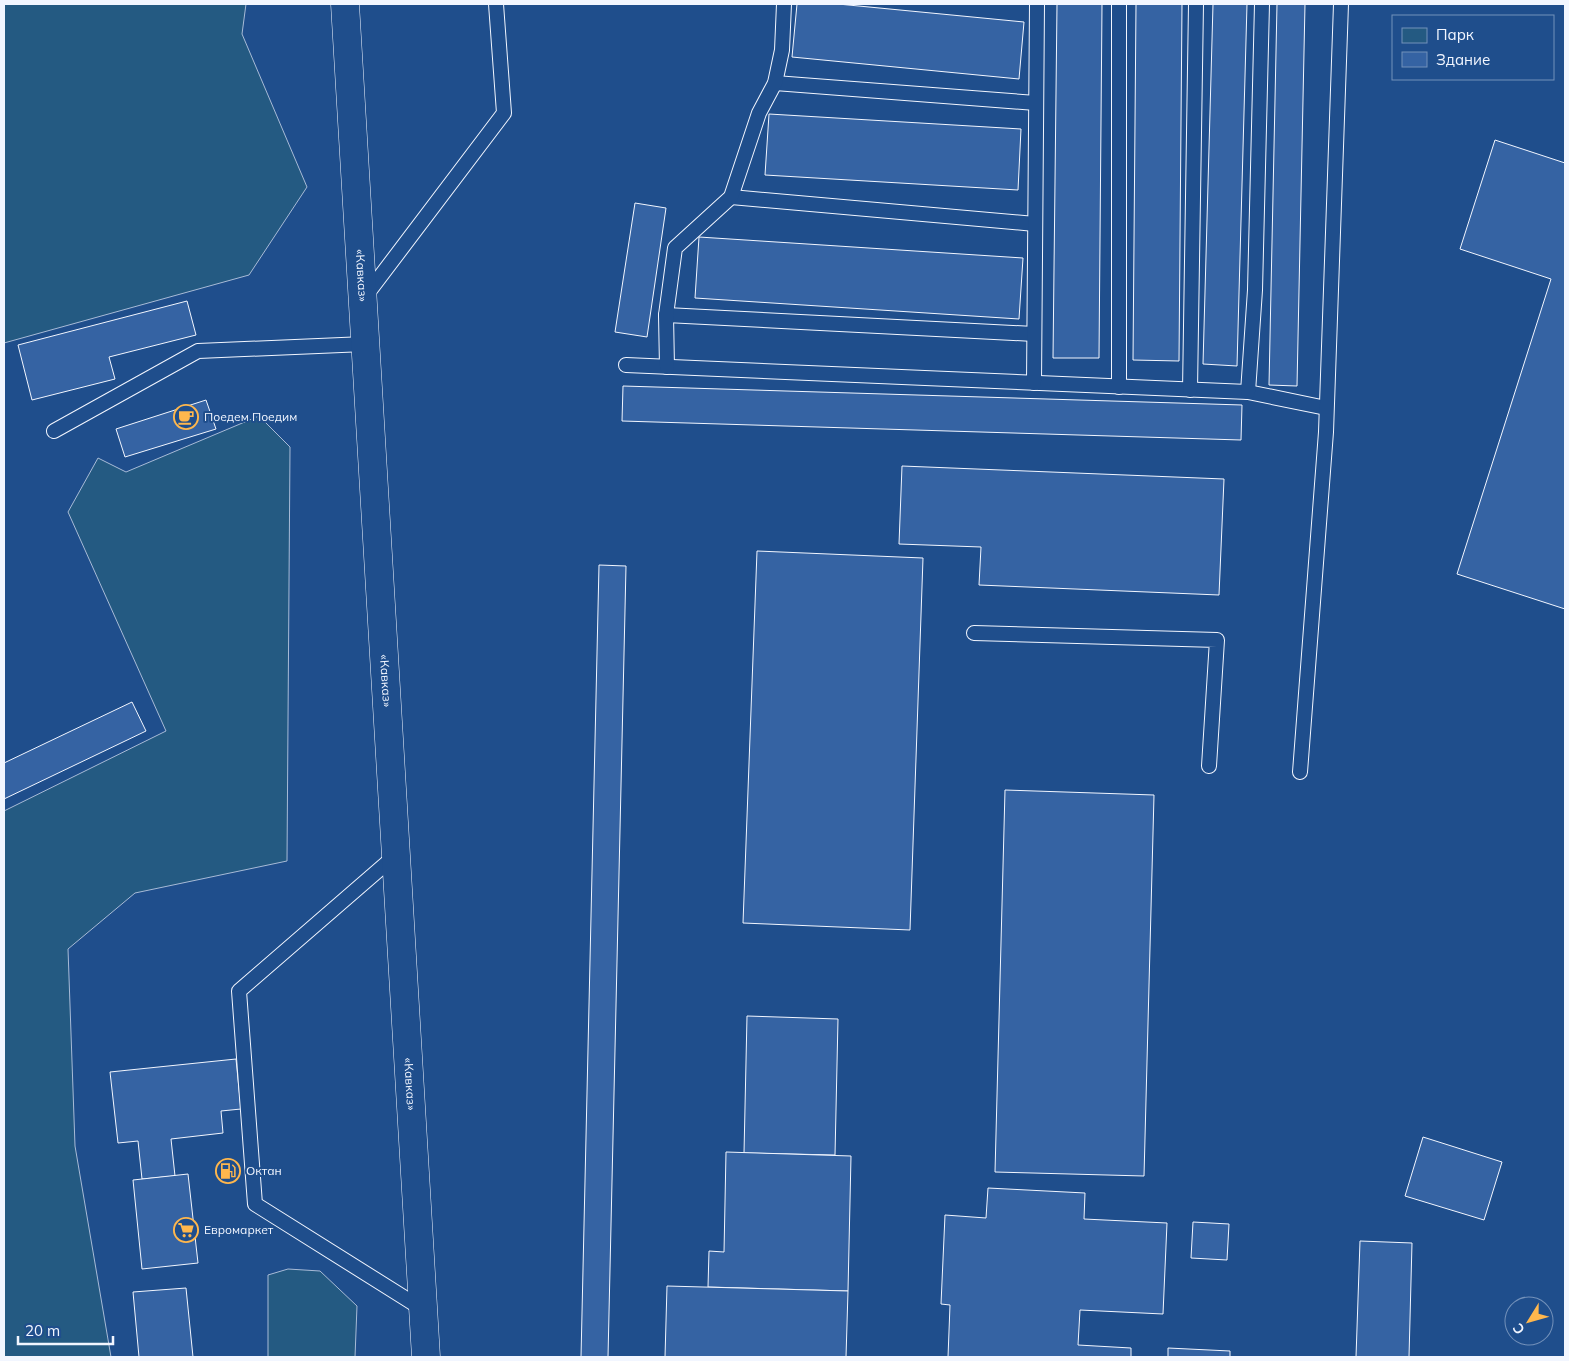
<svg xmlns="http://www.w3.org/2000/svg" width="1569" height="1361" font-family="Mulish,sans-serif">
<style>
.green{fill:#245a82;stroke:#a8bbd7}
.building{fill:#3563a3;stroke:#f2f6ff}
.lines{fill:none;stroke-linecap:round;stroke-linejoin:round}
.lane-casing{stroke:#f2f6ff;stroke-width:16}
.highway-casing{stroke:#f2f6ff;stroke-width:29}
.lane{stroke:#1f4e8c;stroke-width:14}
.highway{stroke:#1f4e8c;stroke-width:28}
.labels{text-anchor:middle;stroke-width:4;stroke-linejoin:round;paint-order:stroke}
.street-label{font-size:12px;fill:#f2f6ff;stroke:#1f4e8c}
.poi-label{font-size:12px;fill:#f2f6ff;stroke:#1f4e8c;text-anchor:start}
</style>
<rect width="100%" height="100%" fill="#1f4e8c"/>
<!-- green -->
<g class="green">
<path d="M4,4H246L242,34L307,187L249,275L4,343Z"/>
<path d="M259,416L290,447L287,861L135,893L68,949L75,1146L111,1357H4V811L166,731L68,512L98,458L126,472Z"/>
<path d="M288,1269L320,1271L357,1306L355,1357H268V1275Z"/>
</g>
<!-- building -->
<g class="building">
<path d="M797,4H838L1024,22L1019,79L792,57Z"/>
<path d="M1057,4H1102L1099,358H1053Z"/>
<path d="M1136,4H1182L1179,361L1133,360Z"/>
<path d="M1213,4H1247L1237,366L1203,364Z"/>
<path d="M1277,4H1305L1297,386L1269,385Z"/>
<path d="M769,114L1021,129L1018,190L765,175Z"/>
<path d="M1495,140L1565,163V609L1457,574L1551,279L1460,249Z"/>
<path d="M635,203L666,208L647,337L615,332Z"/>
<path d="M699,237L1023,258L1019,319L695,298Z"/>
<path d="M187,301L196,335L109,357L115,379L32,400L18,345Z"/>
<path d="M623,386L1242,405L1241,440L622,421Z"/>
<path d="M206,400L216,429L125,457L116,429Z"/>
<path d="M902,466L1224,479L1219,595L979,585L981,547L899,544Z"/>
<path d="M757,551L923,558L910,930L743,923Z"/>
<path d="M599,565L626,566L608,1357H581Z"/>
<path d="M132,702L146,731L4,799V763Z"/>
<path d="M1005,790L1154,795L1144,1176L995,1172Z"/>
<path d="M747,1016L838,1019L835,1155L744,1153Z"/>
<path d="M236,1059L241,1109L221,1111L223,1133L171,1139L175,1176L142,1179L138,1141L118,1143L110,1072Z"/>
<path d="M1423,1137L1502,1162L1484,1220L1405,1196Z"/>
<path d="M726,1152L851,1156L848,1291L708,1287L709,1251L724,1252Z"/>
<path d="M188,1174L198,1263L142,1269L133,1180Z"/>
<path d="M988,1188L1085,1193L1084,1219L1167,1223L1163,1314L1080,1310L1078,1345L1131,1348V1357H948L950,1305L941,1304L945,1215L986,1218Z"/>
<path d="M1193,1222L1229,1224L1227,1260L1191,1258Z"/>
<path d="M1360,1241L1412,1243L1409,1357H1356Z"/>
<path d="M667,1286L848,1291L846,1357H665Z"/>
<path d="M186,1288L193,1357H139L133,1292Z"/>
<path d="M1168,1348L1230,1351V1357H1168Z"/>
</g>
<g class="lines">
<defs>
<g id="lane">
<path d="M1119,4V387"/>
<path d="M775,83L1036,103"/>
<path d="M731,197L1035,224"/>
<path d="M364,298L504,113L496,4"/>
<path d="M666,315L1034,334"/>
<path d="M626,365L1248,392L1326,408"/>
<path d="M667,367L666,315L675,248L731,197L759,113L775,83L782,50L784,4"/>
<path d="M1034,383L1037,4"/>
<path d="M1190,390L1196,4"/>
<path d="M1248,392L1255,290L1262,4"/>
<path d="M54,431L198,351L365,344"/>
<path d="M974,633L1217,640L1209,766"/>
<path d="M1300,772L1326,432L1341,4"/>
<path d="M396,855L239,991L255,1204L424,1310"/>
</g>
<g id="highway">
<path id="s1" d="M345,4L426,1357"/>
</g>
</defs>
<!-- lane casing -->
<use href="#lane" class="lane-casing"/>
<!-- highway casing -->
<use href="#highway" class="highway-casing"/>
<!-- lane -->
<use href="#lane" class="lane"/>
<!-- highway -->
<use href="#highway" class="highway"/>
</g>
<!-- icons -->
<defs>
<symbol id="cafe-ring" viewBox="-11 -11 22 22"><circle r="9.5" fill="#1f4e8c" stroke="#ffb74d" stroke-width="1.5"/><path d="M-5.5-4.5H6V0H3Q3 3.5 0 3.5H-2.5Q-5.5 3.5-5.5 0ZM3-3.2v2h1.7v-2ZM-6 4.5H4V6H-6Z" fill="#ffb74d"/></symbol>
<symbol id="fuel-ring" viewBox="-11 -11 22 22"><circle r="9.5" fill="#1f4e8c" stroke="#ffb74d" stroke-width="1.5"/><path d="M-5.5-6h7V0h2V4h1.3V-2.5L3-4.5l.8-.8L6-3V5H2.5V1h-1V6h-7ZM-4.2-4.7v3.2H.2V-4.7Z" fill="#ffb74d"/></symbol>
<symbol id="supermarket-ring" viewBox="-11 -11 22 22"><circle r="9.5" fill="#1f4e8c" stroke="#ffb74d" stroke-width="1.5"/><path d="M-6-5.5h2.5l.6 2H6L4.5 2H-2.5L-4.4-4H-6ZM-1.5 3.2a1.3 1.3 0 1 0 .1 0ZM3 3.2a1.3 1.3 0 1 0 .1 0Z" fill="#ffb74d"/></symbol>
</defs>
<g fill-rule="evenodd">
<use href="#cafe-ring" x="172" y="403" width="28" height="28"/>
<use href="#fuel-ring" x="214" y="1157" width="28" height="28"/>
<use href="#supermarket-ring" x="172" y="1216" width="28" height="28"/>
</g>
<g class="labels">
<!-- street labels -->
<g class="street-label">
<text dy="4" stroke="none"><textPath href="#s1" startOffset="272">«Кавказ»</textPath></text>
<text dy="4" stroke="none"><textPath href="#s1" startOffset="678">«Кавказ»</textPath></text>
<text dy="4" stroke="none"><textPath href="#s1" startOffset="1082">«Кавказ»</textPath></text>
</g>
<!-- poi labels -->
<g class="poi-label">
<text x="204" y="421">Поедем Поедим</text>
<text x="246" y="1175">Октан</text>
<text x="204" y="1234">Евромаркет</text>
</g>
</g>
<!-- border -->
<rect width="1569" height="1361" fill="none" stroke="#f2f6ff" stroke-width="10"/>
<!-- legend -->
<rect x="1392" y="15" width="162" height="65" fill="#1f4e8c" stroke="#7391ba"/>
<rect x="1402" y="28" width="25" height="15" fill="#245a82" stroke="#7391ba"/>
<text x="1436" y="40" font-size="15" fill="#f2f6ff">Парк</text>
<rect x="1402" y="52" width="25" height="15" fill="#3563a3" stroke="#7391ba"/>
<text x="1436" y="65" font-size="15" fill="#f2f6ff">Здание</text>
<!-- north arrow -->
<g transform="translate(1529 1321) rotate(233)"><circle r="24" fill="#1f4e8c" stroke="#7391ba"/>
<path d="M0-4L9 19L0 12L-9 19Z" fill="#ffb74d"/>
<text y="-8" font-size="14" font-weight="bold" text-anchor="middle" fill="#f2f6ff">С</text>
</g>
<!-- scale -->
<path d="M18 1336v8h95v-8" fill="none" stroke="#f2f6ff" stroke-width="2.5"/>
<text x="25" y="1336" font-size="15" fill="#f2f6ff" stroke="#1f4e8c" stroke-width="4" paint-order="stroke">20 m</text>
</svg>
